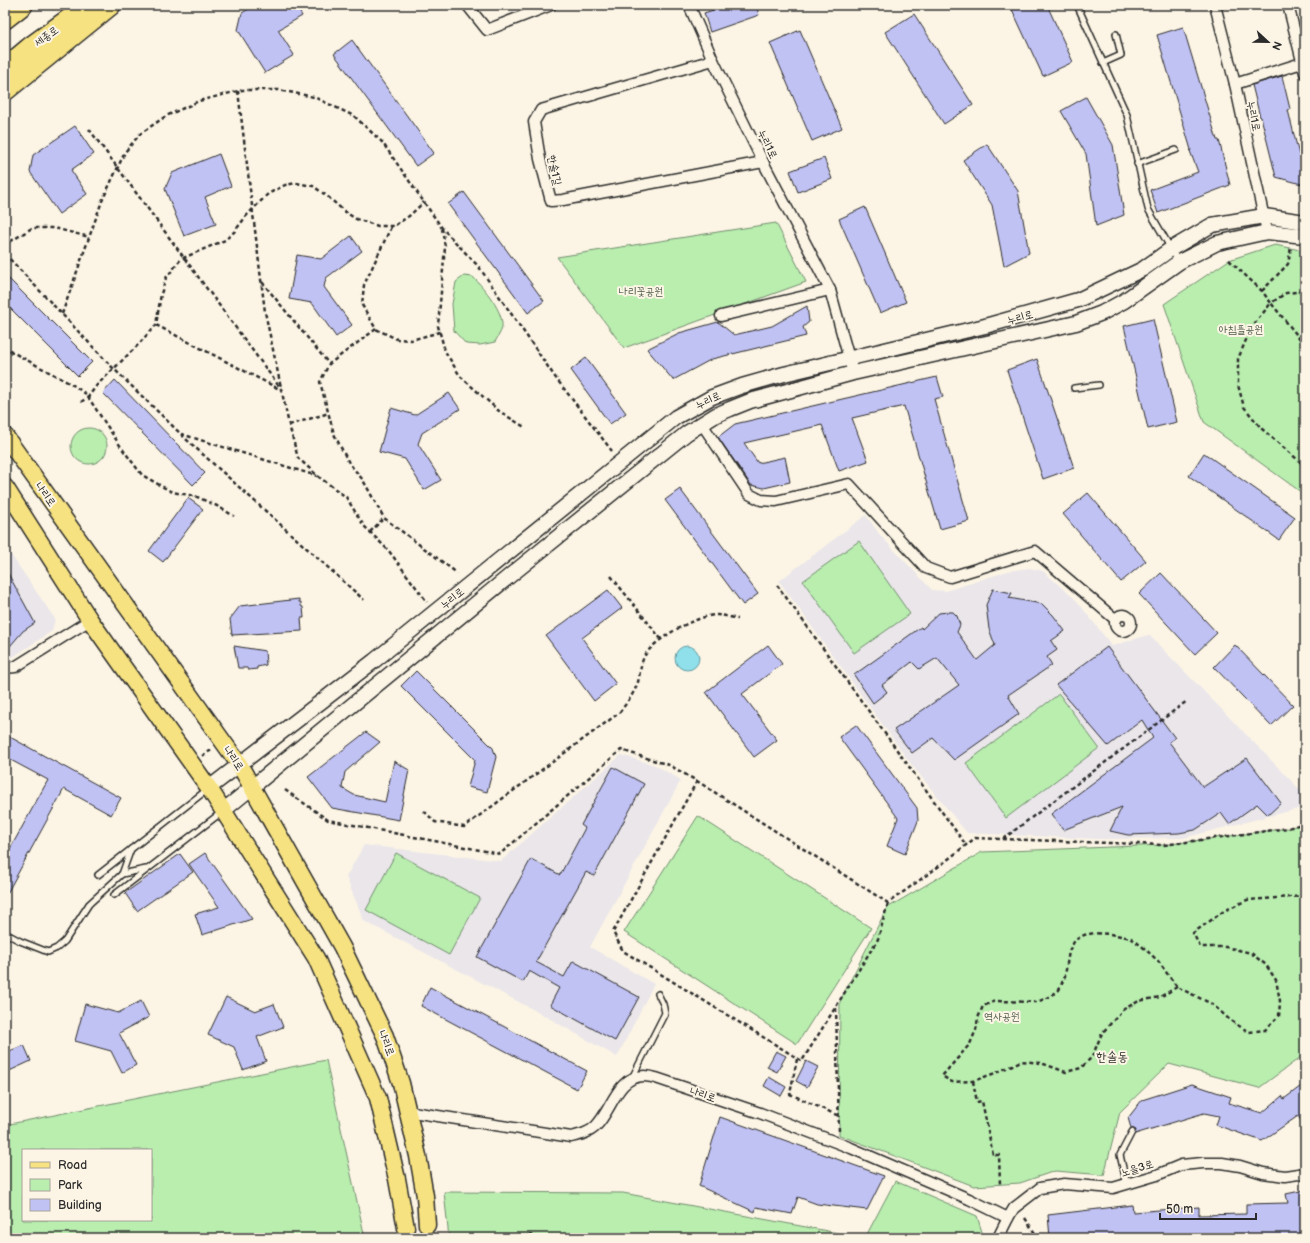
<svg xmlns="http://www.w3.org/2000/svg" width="1310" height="1243" font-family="'Balsamiq Sans','Poor Story',sans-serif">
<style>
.built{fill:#eae6ea}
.green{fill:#b9eeaf;stroke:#728c6d;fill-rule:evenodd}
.water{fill:#8fe0eb;stroke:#67989e}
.building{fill:#c1c2f4;stroke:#2b2b2b}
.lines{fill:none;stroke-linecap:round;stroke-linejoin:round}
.primary-tunnel{stroke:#d2cdc0;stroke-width:16;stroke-dasharray:16 8;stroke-linecap:butt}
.lane-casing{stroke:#2b2b2b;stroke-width:8}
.street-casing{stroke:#2b2b2b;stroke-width:13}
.secondary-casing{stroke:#2b2b2b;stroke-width:17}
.primary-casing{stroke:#2b2b2b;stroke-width:19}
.highway-casing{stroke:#2b2b2b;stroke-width:22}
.path{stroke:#2b2b2b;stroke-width:2.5;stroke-dasharray:4 3;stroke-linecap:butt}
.lane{stroke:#fcf5e5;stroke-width:5}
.street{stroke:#fcf5e5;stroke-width:10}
.secondary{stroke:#fcf5e5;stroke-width:14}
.primary{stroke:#f7e281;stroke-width:16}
.highway{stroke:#f7e281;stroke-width:19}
.labels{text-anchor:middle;stroke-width:4;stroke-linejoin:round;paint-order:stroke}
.street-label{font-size:11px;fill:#2b2b2b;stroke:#fcf5e5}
.park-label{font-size:11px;fill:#4e5c4c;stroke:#fcf5e5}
.quarter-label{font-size:13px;fill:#2b2b2b;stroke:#fcf5e5}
</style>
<rect width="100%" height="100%" fill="#fcf5e5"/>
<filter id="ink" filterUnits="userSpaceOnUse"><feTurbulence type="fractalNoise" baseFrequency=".025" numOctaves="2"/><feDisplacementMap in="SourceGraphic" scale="8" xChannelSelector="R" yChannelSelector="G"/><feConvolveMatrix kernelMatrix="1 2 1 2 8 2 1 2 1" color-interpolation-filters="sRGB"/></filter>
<g filter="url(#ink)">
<!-- built -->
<g class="built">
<path d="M866,515L880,535L932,590L946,591L1008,571L1029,568L1043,571L1077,601L1112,646L1149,635L1305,795V807L1183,838L1098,839L967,833L911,764L779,581Z"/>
<path d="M5,546L55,619L52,631L13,657L5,659Z"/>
<path d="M621,755L655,765L681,780L590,947L654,984L617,1057L538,1012L364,921L346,877L364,845L501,861Z"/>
</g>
<!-- green -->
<g class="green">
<path d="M776,223L806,282L624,348L557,257Z"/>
<path d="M1275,245L1305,251V495L1204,422L1164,304L1229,260Z"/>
<path d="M464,276L473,277C484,288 504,311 502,328C501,332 497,338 495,342L480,345L466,344L454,331L452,304L456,282Z"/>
<circle cx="89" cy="446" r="18"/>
<path d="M859,541L910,614L854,653L803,581Z"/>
<path d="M1059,694L1099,748L1006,818L966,763Z"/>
<path d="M698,816L871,928L797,1044L624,932Z"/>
<path d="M1305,823V1054L1259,1088L1169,1064L1120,1112L1104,1175L1055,1171L1020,1183L974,1186L839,1135L840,1001L887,908L982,852L1164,845L1288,828Z"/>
<path d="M396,853L480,898L449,955L366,910Z"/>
<path d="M326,1060L365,1238H5V1125ZM23,1150H151V1220H23Z"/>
<path d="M895,1181L977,1216L982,1232L980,1238H449L444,1192L623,1193L865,1238Z"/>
</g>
<!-- water -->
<circle class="water" cx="687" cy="658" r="12"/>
<!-- building -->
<g class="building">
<path d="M255,5H296L302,16L278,30L294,55L265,73L238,30L242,13Z"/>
<path d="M728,5H756L759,15L710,32L704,13Z"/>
<path d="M1010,5H1047L1073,62L1043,76Z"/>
<path d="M914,14L973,105L944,124L885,32Z"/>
<path d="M1183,27L1217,140H1219L1230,185L1158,213L1150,190L1198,172L1190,151L1191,150L1157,35Z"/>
<path d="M800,30L842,128L812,141L770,43Z"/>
<path d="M352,40L434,153L416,166L334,54Z"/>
<path d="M1282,76L1290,109L1288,110L1299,155L1305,157V185L1276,177L1261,117H1260L1252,85Z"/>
<path d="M1086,97L1113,145L1124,215L1096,226L1086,154L1061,111Z"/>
<path d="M75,126L94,154L71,170L87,194L59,214L30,172L33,155Z"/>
<path d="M987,144L1018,191L1029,253L1004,266L992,205L963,160Z"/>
<path d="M219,154L231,186L205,197L216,224L184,236L165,189L172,173Z"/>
<path d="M824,158L832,179L798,192L790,171Z"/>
<path d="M464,192L544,301L528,313L448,204Z"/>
<path d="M865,207L906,302L880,313L839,219Z"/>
<path d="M351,236L362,251L326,278L324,287L352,325L336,337L312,303L289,299L297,255L321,259Z"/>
<path d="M5,275L92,362L78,376L5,303Z"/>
<path d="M807,306L809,322L803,327L806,336L712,359L673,380L647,349L679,333L718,322L734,335L772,326Z"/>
<path d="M1153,319L1177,422L1148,429L1124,326Z"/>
<path d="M586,358L626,413L610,424L571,370Z"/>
<path d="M1037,359L1074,468L1043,479L1007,370Z"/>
<path d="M937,377L943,397L934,399L969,521L940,529L904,406L852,418L868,461L839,471L822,425L744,443L758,463L785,457L790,482L764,488L751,485L718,437L735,424Z"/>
<path d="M115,380L205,473L193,485L103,393Z"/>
<path d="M449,393L460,409L422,433L418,444L441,480L424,490L405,459L379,452L391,408L415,415Z"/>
<path d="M1204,453L1295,517L1279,540L1189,476Z"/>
<path d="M680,489L758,594L743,605L665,500Z"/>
<path d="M1088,493L1146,561L1121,582L1063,514Z"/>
<path d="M188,498L203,509L163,562L149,551Z"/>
<path d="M5,568L35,623L23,631L5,652Z"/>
<path d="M1161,573L1217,633L1195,654L1139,594Z"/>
<path d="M993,589L1012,593L1009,598L1042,604L1053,615L1065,631L1051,641L1057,650L1047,657L1052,665L1008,695L1019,714L954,760L933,738L912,753L894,730L959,685L937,658L919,669L912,662L882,685L887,692L873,703L854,675L921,627L922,629L939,613L948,612H953L957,616L960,625L957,632L977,660L995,645L989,629L986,605Z"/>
<path d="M608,590L622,608L582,638L616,684L594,701L546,636Z"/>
<path d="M299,599V602H301V606L303,607L304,618H301L302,631L232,635L230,619L240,606Z"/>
<path d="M768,645L782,664L742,694L777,740L754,757L706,692Z"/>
<path d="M1235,645L1293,705L1271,726L1214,667Z"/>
<path d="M234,646L265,651L266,665L257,667V669L248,670L247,668H238Z"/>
<path d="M1107,647L1175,738L1169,742L1203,787L1247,758L1281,803L1268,815L1257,804L1229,824L1221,813L1195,830L1179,833L1128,835L1110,831L1122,807L1063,830L1051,814L1153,738L1142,720L1108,746L1056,685Z"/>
<path d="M416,671L493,748L496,757L487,792L468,787L475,760L401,686Z"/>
<path d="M856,725L917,808L918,821L905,854L887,846L898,818L839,737Z"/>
<path d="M366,732L380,742L345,772L342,788L354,795L385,802L394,761L409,770L399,820L332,808L308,777Z"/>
<path d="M10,737L121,798L111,815L64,789L5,897V858L48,780L5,757V747Z"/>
<path d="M613,767L644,784L594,876L586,872L536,962L564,977L573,961L639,997L615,1041L550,1005L559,988L529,971L523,982L477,957L531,859L560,875L585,828L581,825Z"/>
<path d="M205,853L252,919L202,935L195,914L219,907L189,864Z"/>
<path d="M180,854L193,872L137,911L125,893Z"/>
<path d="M430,987L587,1071L577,1089L421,1006Z"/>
<path d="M226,997L255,1011L274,1004L283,1027L257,1037L266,1061L243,1070L234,1047L208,1035Z"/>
<path d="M141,1001L149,1017L119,1033L136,1065L122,1073L111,1051L75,1041L85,1004L118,1013Z"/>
<path d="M24,1045L31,1061L5,1073V1053Z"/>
<path d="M776,1051L786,1056L777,1072L767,1067Z"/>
<path d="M806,1061L818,1067L807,1087L796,1081Z"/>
<path d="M769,1077L786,1087L781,1096L764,1086Z"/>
<path d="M1305,1083V1127L1298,1116L1262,1141L1216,1125L1219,1116L1204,1113L1135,1134L1136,1130L1131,1128L1128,1118L1142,1100L1192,1084L1231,1097L1229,1103L1262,1113L1282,1096L1284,1099Z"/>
<path d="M720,1117L884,1176L867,1210L817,1204L798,1197L792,1214L756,1207L755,1212L699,1186Z"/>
<path d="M1305,1190V1238H1050L1048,1215L1132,1205L1133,1212L1199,1207V1215L1246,1214V1204L1288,1203L1286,1194Z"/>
</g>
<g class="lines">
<!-- primary-tunnel -->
<path class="primary-tunnel" d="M427,1225L428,1238"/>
<defs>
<g id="lane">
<path d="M1077,5L1127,115L1148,209L1178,261"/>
<path d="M1103,63L1121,55L1116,34"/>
<path d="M1137,164L1176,150"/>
<path d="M1074,388L1099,385"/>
<path d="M122,874L146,869"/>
<path d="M98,875L208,789"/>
<path d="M114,895L222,812"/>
<path d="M5,933L20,941L48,952L57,948L65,941L89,904L122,874L131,849"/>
<path d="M632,1078L665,1013L663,1004L658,994"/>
<path d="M1127,1185L1120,1155L1132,1132"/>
</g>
<g id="street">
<path d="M467,5L487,30L551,5"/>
<path d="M689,5L713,60L763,162L830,290L853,373"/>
<path d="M1215,5L1235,84L1267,232"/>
<path d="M1288,5L1305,73"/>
<path d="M713,60L541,110L534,122L540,159L551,201L563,200L763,162"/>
<path d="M1235,84L1305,62"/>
<path d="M721,316L830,290"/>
<path d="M702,424L749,494L761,500L776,501L849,484L926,568L950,577L1035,551L1116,620"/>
<circle cx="1123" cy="623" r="8"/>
<path d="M5,668L15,667L90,620"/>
<path d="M406,1111L571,1137C580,1135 589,1133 596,1126C612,1110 617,1076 644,1076C648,1076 652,1077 656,1078L760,1113L851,1148L969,1199L1008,1218"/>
<path d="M998,1238L1008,1218L1014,1208L1040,1188L1064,1184L1113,1188L1157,1175L1181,1165L1203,1163H1222L1240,1166L1263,1173L1285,1176L1305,1173"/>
</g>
<g id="secondary">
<path d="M209,788L374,661L676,417L712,397L742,386L784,374L985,326L1078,300L1143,269L1171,249L1212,225L1264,216L1305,222"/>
<path d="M223,811L512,574L687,433L716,415L730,409L750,401L791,390L853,373L1076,323L1102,313L1124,301L1179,262L1217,243L1267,232L1305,236"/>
</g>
<g id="primary">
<path d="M5,436L239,764L342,947L385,1036L401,1083L418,1156L425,1196L427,1225"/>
<path d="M5,487L90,620L209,788L316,958L378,1098L397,1179L406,1228"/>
</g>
<g id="highway">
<path d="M5,19L23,5"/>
<path d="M5,68L30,47L88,5"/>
<path d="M5,91L111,5"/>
</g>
</defs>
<!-- lane casing -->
<use href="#lane" class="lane-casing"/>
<!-- street casing -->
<use href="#street" class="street-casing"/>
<!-- secondary casing -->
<use href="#secondary" class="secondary-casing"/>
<!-- primary casing -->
<use href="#primary" class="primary-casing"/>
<!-- highway casing -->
<use href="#highway" class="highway-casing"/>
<!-- path -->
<g class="path">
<path d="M238,91L265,312L289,425L298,458L319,477L346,497L364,526L389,551L427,602"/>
<path d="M89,129L281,389"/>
<path d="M391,227L364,285L362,305L376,329L397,339L411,340L440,332"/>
<path d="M442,228L445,247L438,326L445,351L460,376L499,411L526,428"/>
<path d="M5,246L8,243L32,228H54L89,237"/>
<path d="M5,254L111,366L187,440L364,600"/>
<path d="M1229,260L1262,291L1271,303L1286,293L1305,291"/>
<path d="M262,282L329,364"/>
<path d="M1262,291L1288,264L1291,247"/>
<path d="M62,314L102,201L125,152L140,134L166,116L199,101L242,90H279L314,97L354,116L382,142L442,228L479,267L555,377L612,451"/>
<path d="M156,325L281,390"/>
<path d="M376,329L329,364L320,382L334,434L349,463L363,480L384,518L457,573"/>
<path d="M5,345L12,352L73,385L86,394L121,447L142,475L172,492L195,496L217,506L234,516"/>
<path d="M1305,345L1271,303L1251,328L1238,359V385L1244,407L1262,429L1305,466"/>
<path d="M81,402L88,397L97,385L136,347L156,325L161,294L166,278L181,259L225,240L234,232L248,214L268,194L285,185L296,183L313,186L327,196L344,211L356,219L378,226H394L409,216L424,202"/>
<path d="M289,425L329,413"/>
<path d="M181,434L317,476"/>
<path d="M1300,462L1305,458"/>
<path d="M370,532L384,518"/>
<path d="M611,576L661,639"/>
<path d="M777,585L966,845"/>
<path d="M202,756L213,749"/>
<path d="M697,781L613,932L623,951L802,1061L878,939L888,903"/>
<path d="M285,790L328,820L500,854L621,750L669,765L697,781L888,903L942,864L975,838L1164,845L1288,828L1305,823"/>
<path d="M424,811L435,822L464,827L619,713C626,704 634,694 638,682C640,674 641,661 645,655C656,638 697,615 717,615C724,615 732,618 738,619"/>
<path d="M1003,839L1187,701"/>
<path d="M1177,987L1160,997L1139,1001L1124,1009L1102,1033L1092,1057L1081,1068L1066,1072L1041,1063L1021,1061L998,1072L973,1081L952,1082L942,1076L970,1044L976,1030L978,1018L983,1006L995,1001L1037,1002L1051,996L1059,990L1065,976L1069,951L1075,940L1084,935L1094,933L1110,934L1131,938L1144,948L1158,961L1177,987L1212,1004L1231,1021L1249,1032L1265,1030L1279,1016L1280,1001L1276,980L1266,965L1251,953L1226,947H1200L1193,933L1224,911L1247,900L1305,896"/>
<path d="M836,1008L839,1133"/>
<path d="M797,1059L790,1094L839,1116"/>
<path d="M973,1081L977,1102L982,1101L993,1155H999L1000,1185"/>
<path d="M1025,1218L1038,1238"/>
<path d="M522,1238L530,1235L539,1238"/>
</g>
<!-- lane -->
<use href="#lane" class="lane"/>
<!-- street -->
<use href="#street" class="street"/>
<!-- secondary -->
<use href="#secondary" class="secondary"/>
<!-- primary -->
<use href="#primary" class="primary"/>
<!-- highway -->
<use href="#highway" class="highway"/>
</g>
</g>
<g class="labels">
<!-- street labels -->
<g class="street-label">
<text transform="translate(46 36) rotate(-36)" y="4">세종로</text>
<text transform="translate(1254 116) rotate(78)" y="4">누리1로</text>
<text transform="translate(768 144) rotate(64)" y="4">누리1로</text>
<text transform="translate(555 170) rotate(78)" y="4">한솔1길</text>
<text transform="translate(1020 317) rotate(-16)" y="4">누리로</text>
<text transform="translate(708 400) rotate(-26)" y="4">누리로</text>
<text transform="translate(46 494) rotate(55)" y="4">나리로</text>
<text transform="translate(452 598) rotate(-39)" y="4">누리로</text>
<text transform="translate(234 758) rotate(56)" y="4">나리로</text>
<text transform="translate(387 1043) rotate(69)" y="4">나리로</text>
<text transform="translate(703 1094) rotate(19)" y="4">나리로</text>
<text transform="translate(1137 1168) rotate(-17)" y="4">노을3로</text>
</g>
<!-- park labels -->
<g class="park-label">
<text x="641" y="295">나리꽃공원</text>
<text x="1241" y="333">아침뜰공원</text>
<text x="1002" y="1020">역사공원</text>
</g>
<!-- quarter labels -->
<g class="quarter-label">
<text x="1112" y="1061">한솔동</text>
</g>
</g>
<!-- margin -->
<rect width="1310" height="1243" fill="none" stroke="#fcf5e5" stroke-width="20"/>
<rect x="10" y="10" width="1290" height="1223" fill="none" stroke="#2b2b2b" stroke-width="1.5" filter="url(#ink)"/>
<!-- legend -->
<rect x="22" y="1149" width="130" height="72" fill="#fcf5e5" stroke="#a8a49b"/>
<rect x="30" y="1162" width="20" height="6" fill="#f7e281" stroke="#a8a49b"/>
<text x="58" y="1169" font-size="12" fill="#2b2b2b">Road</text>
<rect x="30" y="1179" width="20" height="12" fill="#b9eeaf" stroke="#a8a49b"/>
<text x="58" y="1189" font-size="12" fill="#2b2b2b">Park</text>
<rect x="30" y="1199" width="20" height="12" fill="#c1c2f4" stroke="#a8a49b"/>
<text x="58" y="1209" font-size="12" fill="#2b2b2b">Building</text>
<!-- north arrow -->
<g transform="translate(1268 42) rotate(112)" stroke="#fcf5e5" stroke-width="3" paint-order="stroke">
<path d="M0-3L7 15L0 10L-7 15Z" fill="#2b2b2b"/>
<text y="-6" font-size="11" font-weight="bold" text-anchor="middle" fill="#2b2b2b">N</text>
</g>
<!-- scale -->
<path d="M1160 1213v6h96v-6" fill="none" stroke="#2b2b2b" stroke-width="2"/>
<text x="1166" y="1213" font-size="12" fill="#2b2b2b" stroke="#fcf5e5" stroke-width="3" paint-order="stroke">50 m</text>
</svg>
